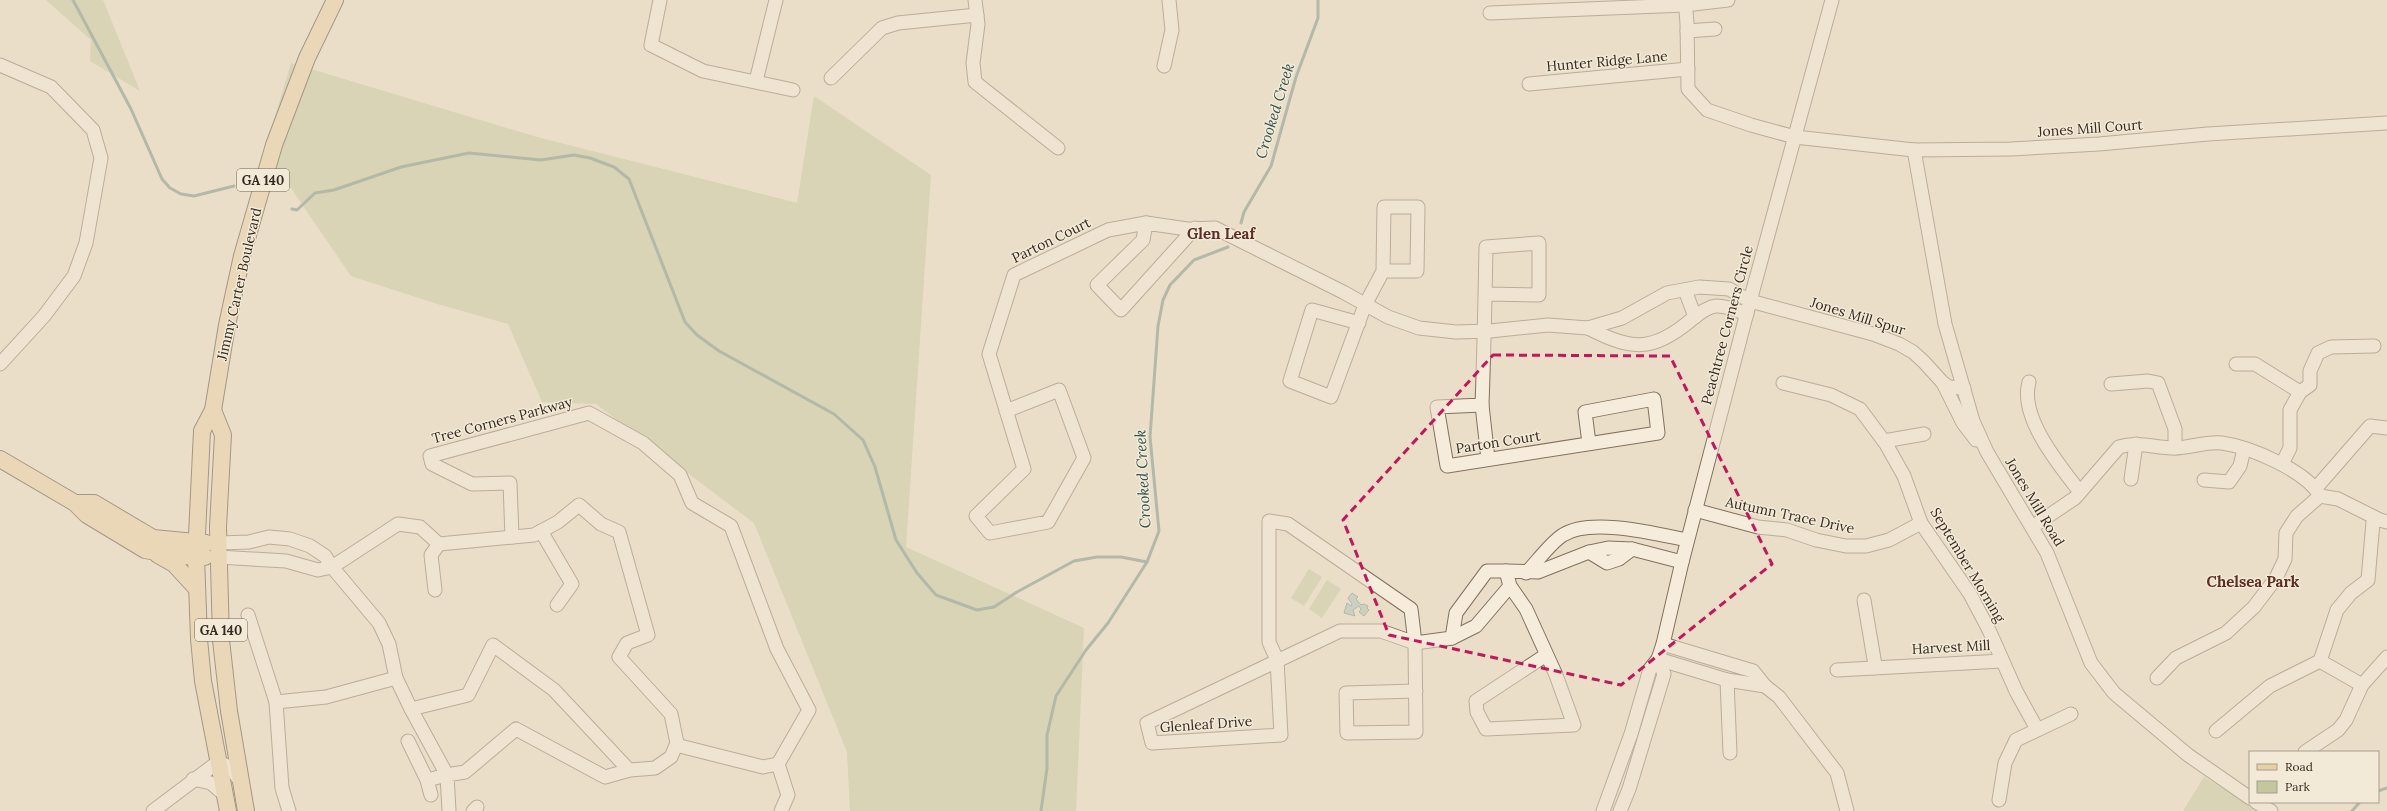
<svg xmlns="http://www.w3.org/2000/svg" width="2387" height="811" font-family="Lora,serif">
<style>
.green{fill:#c4c79d}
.water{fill:#a9beb7;stroke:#708c83}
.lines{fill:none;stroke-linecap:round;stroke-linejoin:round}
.stream{stroke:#708c83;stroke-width:3}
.minor-casing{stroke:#84715f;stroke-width:15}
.major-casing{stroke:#524033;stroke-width:18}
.minor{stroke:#f5ecdb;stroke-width:13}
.major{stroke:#e8cfa5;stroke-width:16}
.marked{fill:none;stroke:#c2185b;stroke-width:3;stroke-dasharray:8 5;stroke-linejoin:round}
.labels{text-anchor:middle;stroke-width:3;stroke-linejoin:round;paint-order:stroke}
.shield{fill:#f2e9d7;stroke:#6e6358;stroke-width:1}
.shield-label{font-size:13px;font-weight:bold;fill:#362a21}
.street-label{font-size:14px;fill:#362a21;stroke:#f2e9d7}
.water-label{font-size:15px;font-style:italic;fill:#325450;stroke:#f2e9d7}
.neighbourhood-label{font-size:15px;font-weight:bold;fill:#5e2e25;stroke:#f2e9d7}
</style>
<rect width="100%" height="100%" fill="#eadec8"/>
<!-- green -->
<g class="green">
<path d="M46,0H103L140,91L90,61L91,40Z"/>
<path d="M291,63L537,137L797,203L814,96L931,175L906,547L1084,628L1076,811H850L847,752L754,523L596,404L542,402L508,324L434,303L351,276L265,150Z"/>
<path d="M1309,569L1322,577L1304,606L1291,598Z"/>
<path d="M1327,580L1341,589L1322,618L1309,609Z"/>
<path d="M2204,777L2261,811H2183Z"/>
</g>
<!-- water -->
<path class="water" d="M1352,593L1358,597L1356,599L1361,605L1364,604L1368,606L1367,608L1369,610L1364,616L1359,612L1361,609L1359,606L1353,610L1355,616L1344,613L1347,603L1351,606L1352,604L1348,598Z"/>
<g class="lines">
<!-- stream -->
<g class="stream">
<path d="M73,0L131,109L162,179L170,188L181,194L194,196L234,186"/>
<path d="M292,209L297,210L315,193L334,190L401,167L469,153L541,160L574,155L590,158L614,167L629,179L685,322L697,335L719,351L834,414L863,440L875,467L896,540L917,573L936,595L977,610L994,607L1017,592L1074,561L1097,557H1121L1147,562"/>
<path d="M1241,223L1244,212L1271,166L1296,77L1318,18V0"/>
<path d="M2378,791L2387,788"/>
<path d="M1041,811L1047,768V735L1056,696L1086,650L1108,623L1147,562L1159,531L1150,437L1158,326L1163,300L1170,285L1194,260L1228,247"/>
<path d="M2352,811L2360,802"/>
</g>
<defs>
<g id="minor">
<path d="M660,0L651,45L703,71L793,90"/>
<path d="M975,0L978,24L973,63L975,82L1058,148"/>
<path d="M1685,0L1687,23L1688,89L1707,110L1751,125L1795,137L1914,150L2011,149L2099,144L2208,134L2387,123"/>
<path d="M1490,13L1685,5L1728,0"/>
<path d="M1687,31L1715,29"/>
<path d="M0,65L51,87L93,130L101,158L86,243L74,276L44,316L0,364"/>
<path d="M1164,66L1172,30L1169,0"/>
<path d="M831,78L882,28L898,23L977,15"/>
<path d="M756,81L776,0"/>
<path d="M1529,84L1688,69"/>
<path d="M1914,150L1945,324L1973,421L1987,452L2047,553L2091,663L2114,693L2188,755L2250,798"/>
<path d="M1195,228L1121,310L1097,285L1143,240L1146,223L1187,229L1215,228L1343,292L1388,317L1419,328L1456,332L1490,331L1548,325L1588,328L1622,318L1667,293L1699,287L1729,289L1750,301L1873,334L1899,344L1913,352L1924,362L1943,383L1949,387L1964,388"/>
<path d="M1685,290L1695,317"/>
<path d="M1486,294L1539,295V243L1486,247C1485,300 1484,352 1482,405L1437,407L1447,466L1658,433L1654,399L1585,412L1589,443"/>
<path d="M1359,323L1312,310L1290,381L1331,397L1365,305L1383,271L1384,207H1418L1417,271H1383"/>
<path d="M1588,328C1631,350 1652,353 1691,320C1697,315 1708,306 1717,306C1727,306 1738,311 1747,314"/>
<path d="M2236,364H2255L2300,392L2290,410V448L2282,464"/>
<path d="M2029,382C2019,417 2059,465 2080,492"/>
<path d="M1783,383L1831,395L1860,409L1886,444L1904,476L1921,523L1970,594L1989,630L2016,691L2037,729"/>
<path d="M1943,383L1963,423L1976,440"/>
<path d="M2111,384L2148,381L2158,383L2175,429V448"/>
<path d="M2300,392L2310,385V371L2318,353L2331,347L2374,346"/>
<path d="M1482,405L1488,459"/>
<path d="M1006,411L1059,390L1084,458L1048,522L990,533L976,516L1024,469L989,354L1014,275L1108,230L1146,223"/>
<path d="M1884,441L1924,434"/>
<path d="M2131,479L2136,444"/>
<path d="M2204,480L2229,482L2240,466L2244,449"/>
<path d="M2316,488L2370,426L2387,428"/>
<path d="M2320,496L2338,499L2380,520"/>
<path d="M1695,510L1758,527L1787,530L1816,540L1846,546H1866L1889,540L1921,523"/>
<path d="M2032,527L2075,498L2119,447C2138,441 2155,448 2174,448C2190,448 2206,441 2222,443C2250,447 2307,471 2320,496L2297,516L2286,533L2285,559L2276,578L2254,607L2226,633L2176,658L2157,678"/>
<path d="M541,531L572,584L557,605"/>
<path d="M512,537L510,483L472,484L432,464L430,456L589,413L643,443L680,475L692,503L731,526L777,649L809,710L778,764L788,795L781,811"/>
<path d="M219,543L249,542L269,537L290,539L310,546L325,556L332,567L379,623L389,644L396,678L411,709"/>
<path d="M1589,552L1608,548L1632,549"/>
<path d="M218,557L286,561L318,570L332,567L398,524L420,527L439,544L534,535L558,522L579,505L601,524L619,532L648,635L627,643L619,657L671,714L677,743L671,757L655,768L630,770L605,777L516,729L465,772L447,775L449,811"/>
<path d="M1526,573C1537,562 1551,542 1563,535C1590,517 1657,534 1687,540"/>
<path d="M435,590L431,555L439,544"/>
<path d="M1864,600L1875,665L1873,668"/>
<path d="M248,615L276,702L326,697L396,678"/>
<path d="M1452,638L1456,613L1487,571H1506"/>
<path d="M1546,655L1476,701L1477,712L1486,729L1574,725L1556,675L1526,609L1510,586L1506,571L1538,572L1589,552L1607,563L1619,559L1632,549L1682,562"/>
<path d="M1658,659L1727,680L1765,686L1753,671L1663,644"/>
<path d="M1277,660L1269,642V521L1288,524L1411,609L1415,643L1381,631H1340L1147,723L1152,743L1281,735L1277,660"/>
<path d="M2320,661L2337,610L2351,593L2368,580L2373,522L2380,520L2387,522"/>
<path d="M1837,670L2002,661"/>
<path d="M1727,680L1730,753"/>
<path d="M1765,686L1779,697L1837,773L1847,811"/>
<path d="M1416,691L1346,693L1347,733L1416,732L1415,643L1452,638L1476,626L1510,586"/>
<path d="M276,702L282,788L289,811"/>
<path d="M2216,731L2270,686L2320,661L2362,685"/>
<path d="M408,741L427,780"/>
<path d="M676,745L763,767L778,764"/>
<path d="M2305,752L2338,730L2346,720L2362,685L2387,657"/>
<path d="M193,779L211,783L225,795"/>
<path d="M431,795L427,780L447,775L411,709L468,695L493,645L554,690L629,770"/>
<path d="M1999,800L2005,763L2016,740L2071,714"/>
<path d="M2256,802L2271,811"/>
<path d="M153,811L218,762L230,767L240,781"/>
<path d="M473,811L477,807"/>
<path d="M1603,811L1631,734L1650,669L1658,659L1663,644L1682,562L1750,301L1832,0"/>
<path d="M1620,811L1629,789L1664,674L1658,659"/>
</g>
<g id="major">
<path d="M213,410L223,435L218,527L221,640L229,711L246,811"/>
<path d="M0,459L75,503L87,515L145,550L179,556L205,557"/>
<path d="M75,503H94L153,538L206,543"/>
<path d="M158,555L174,564L197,589"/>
<path d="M228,811L203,681L199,639L196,556L202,431L213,410L227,325L242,256L274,145L307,58L335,0"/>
</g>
</defs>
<!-- minor casing -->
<use href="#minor" class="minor-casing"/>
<!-- major casing -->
<use href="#major" class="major-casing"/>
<!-- minor -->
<use href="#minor" class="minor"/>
<!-- major -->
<use href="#major" class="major"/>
</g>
<!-- marked area -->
<path d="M0 0H2387V811H0ZM1493,355L1670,356L1772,564L1621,685L1389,635L1343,520Z" fill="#eadec8" fill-opacity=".55" fill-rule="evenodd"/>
<path class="marked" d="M1493,355L1670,356L1772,564L1621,685L1389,635L1343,520Z"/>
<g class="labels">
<!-- shield labels -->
<g class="shield">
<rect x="237" y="169" width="52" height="22" rx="3"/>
<rect x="195" y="619" width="52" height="22" rx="3"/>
</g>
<g class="shield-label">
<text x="263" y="185">GA 140</text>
<text x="221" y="635">GA 140</text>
</g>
<!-- street labels -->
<g class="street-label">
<text transform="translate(1607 61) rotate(-5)" y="5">Hunter Ridge Lane</text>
<text transform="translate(2090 128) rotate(-4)" y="5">Jones Mill Court</text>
<text transform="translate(1051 240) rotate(-26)" y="5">Parton Court</text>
<text transform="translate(239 284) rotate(-77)" y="5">Jimmy Carter Boulevard</text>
<text transform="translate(1858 316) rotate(17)" y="5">Jones Mill Spur</text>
<text transform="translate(1727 325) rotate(-75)" y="5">Peachtree Corners Circle</text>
<text transform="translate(502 420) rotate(-15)" y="5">Tree Corners Parkway</text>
<text transform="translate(1498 442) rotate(-9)" y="5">Parton Court</text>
<text transform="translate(2035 502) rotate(59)" y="5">Jones Mill Road</text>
<text transform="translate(1790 515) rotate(12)" y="5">Autumn Trace Drive</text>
<text transform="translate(1968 565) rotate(59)" y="5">September Morning</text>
<text transform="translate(1951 647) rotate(-3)" y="5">Harvest Mill</text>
<text transform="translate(1206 724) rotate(-4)" y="5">Glenleaf Drive</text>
</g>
<!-- water labels -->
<g class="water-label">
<text transform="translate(1275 111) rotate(-73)" y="5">Crooked Creek</text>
<text transform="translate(1143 479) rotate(-93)" y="5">Crooked Creek</text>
</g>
<!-- neighbourhood labels -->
<g class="neighbourhood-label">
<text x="1221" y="239">Glen Leaf</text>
<text x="2253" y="587">Chelsea Park</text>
</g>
</g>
<!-- legend -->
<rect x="2249" y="751" width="130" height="52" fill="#f2e9d7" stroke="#a79d8e"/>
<rect x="2257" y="764" width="20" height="6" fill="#e8cfa5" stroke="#a79d8e"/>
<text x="2285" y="771" font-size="12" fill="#362a21">Road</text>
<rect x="2257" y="781" width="20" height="12" fill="#c4c79d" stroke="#a79d8e"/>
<text x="2285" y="791" font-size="12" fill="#362a21">Park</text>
</svg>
